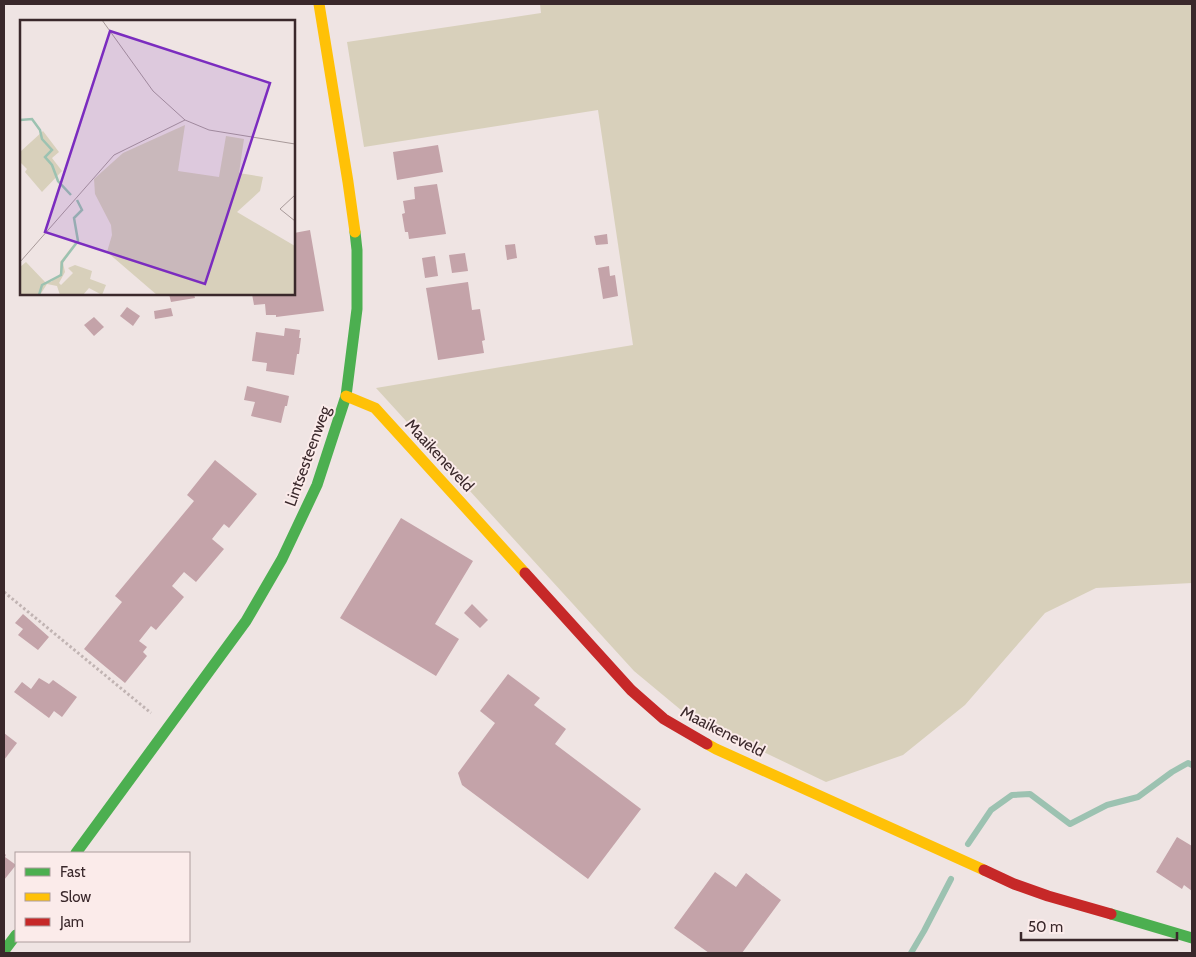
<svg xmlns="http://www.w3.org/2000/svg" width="1196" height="957" font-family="Cabin,sans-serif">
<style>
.green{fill:#d8d0bb}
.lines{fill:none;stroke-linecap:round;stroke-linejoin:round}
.stream{stroke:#9cc2b1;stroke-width:6}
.building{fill:#c4a3a9}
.path{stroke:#c1b4b3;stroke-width:3;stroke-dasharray:2.5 2.5;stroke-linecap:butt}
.fast{stroke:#4caf50;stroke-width:11}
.slow{stroke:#ffc107;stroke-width:11}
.jam{stroke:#c62828;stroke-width:11}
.labels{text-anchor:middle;stroke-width:4;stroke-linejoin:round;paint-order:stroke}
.street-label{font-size:16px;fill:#3a282b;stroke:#fbebea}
.inset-river{fill:none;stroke:#9cc2b1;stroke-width:2.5}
.inset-road{fill:none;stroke:#a79999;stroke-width:1}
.view{fill:#7b2cbf;fill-opacity:0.15;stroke:#7b2cbf;stroke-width:2.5}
.inset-edge{fill:none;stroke:#3a282b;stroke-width:2.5}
</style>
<rect width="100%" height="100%" fill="#efe4e3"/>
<!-- green -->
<path class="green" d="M540,4H1192V583L1096,588L1045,613L965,705L903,755L826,782L687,715L634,671L376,388L633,345L598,110L364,147L347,42L541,13Z"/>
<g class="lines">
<!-- stream -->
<g class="stream">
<path d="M968,844L991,810L1012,795L1030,794L1070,824L1107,805L1138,797L1172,772L1188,763L1192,765"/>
<path d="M911,953L924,931L951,879"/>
</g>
</g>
<!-- building -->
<g class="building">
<path d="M438,145L443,172L397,180L393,152Z"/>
<path d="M437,184L446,234L409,239L408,232H405L402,214L405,213L403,201L415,199L414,187Z"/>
<path d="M310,230L324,311L276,317V315H266L265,304L254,305L252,294H294V233Z"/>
<path d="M607,234L608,244L596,245L594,236Z"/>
<path d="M515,244L517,258L507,260L505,245Z"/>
<path d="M465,253L468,271L452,273L449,255Z"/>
<path d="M435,256L438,276L425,278L422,258Z"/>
<path d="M609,266L610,276L615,275L618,296L603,299L598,268Z"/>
<path d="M468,282L472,310L480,309L485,340L482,341L484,353L438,360L426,288Z"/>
<path d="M169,294H194L195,298L171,302Z"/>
<path d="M127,307L140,316L133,326L120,316Z"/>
<path d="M171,308L173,316L155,319L154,311Z"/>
<path d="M94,317L104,327L94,336L84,325Z"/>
<path d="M285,328L300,330L299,338H301L299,354H297L294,375L266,371L267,363L252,361L256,332L284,336Z"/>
<path d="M247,386L289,396L287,406H285L281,423L251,416L255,402L244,400Z"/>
<path d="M215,460L257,494L229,528L224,524L212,539L224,549L196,582L184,572L172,586L184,597L156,630L151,626L139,641L147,647L143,652L147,656L125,683L84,649L122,602L115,596L194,501L187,495Z"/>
<path d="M401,518L473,561L435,624L459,639L436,676L340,618Z"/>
<path d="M472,604L488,620L480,628L464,613Z"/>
<path d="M23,614L49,637L38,650L18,635L23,629L15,623Z"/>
<path d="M508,674L540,698L534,705L566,729L555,744L641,809L588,879L462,785L458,773L495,723L480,711Z"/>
<path d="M39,678L49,684L53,680L77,697L62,717L54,711L49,718L14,692L22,682L31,689Z"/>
<path d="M4,733L17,743L4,760Z"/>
<path d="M1177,837L1192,846V891L1184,885L1182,889L1156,872Z"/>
<path d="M4,853L6,855L5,857L16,865L4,880Z"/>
<path d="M715,872L736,887L746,873L781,900L742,953H709L674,928Z"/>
</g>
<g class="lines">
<!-- path -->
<path class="path" d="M4,592L151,713"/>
<!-- fast -->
<g class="fast">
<path d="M76,853L246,621L282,559L317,485L346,396L357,309V250L355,232"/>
<path d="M1111,914L1192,938"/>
<path d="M4,951L16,935"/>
</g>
<!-- slow -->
<g class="slow">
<path d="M319,4L348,182L355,232"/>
<path d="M346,396L375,408L525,573"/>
<path d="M707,744L716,749L984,870"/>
</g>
<!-- jam -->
<g class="jam">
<path d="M525,573L631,690L664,719L707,744"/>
<path d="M984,870L1014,884L1048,896L1111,914"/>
</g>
</g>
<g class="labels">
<!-- street labels -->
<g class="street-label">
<text transform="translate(440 455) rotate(47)" y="6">Maaikeneveld</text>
<text transform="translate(307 456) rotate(-70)" y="6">Lintsesteenweg</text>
<text transform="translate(723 731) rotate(27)" y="6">Maaikeneveld</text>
</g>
</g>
<!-- overview -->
<g transform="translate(20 20)">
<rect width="275" height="275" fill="#efe4e3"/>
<path d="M165,105L158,151L199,157L206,116L224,119L219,153L243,157L240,171L217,192L275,226V275H137L87,232L92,215L91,205L75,174L74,159L103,133ZM23,111L39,132L32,138L42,151L22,172L5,152L7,149L0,142V132ZM57,220L43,243L45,252L39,263L41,265L53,253L48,248L55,245L72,251L70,259L86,265L82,275L69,268L63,275H40L37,266L27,264L20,275H0V247L6,242L25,262H31L40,254V242Z" fill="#d8d0bb"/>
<path class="inset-river" d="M0,100L12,99L20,110L22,119L32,130L25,137L32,145L38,161L51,175M19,275L22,265L41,255L42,242L58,221L54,198L62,190L57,180"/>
<path class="inset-road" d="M82,0L133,71L165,100L189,110L275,124M275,175L260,189L275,201M0,242L94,135L165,100"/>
<path class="view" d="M90,11L250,63L185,264L25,212Z"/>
<rect width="275" height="275" class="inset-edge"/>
</g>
<!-- border -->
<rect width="1196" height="957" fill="none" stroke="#3a282b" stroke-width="10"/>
<!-- legend -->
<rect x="15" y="852" width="175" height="90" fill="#fbebea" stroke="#ae9d9e"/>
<rect x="25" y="868" width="25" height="8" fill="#4caf50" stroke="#ae9d9e"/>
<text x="60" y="877" font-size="15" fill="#3a282b">Fast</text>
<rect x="25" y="893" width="25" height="8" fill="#ffc107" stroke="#ae9d9e"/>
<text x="60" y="902" font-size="15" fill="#3a282b">Slow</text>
<rect x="25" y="918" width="25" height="8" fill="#c62828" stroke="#ae9d9e"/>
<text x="60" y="927" font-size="15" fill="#3a282b">Jam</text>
<!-- scale -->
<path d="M1021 932v8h156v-8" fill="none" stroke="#3a282b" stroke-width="2.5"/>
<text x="1028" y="932" font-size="15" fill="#3a282b" stroke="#fbebea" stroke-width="4" paint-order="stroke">50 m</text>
</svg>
